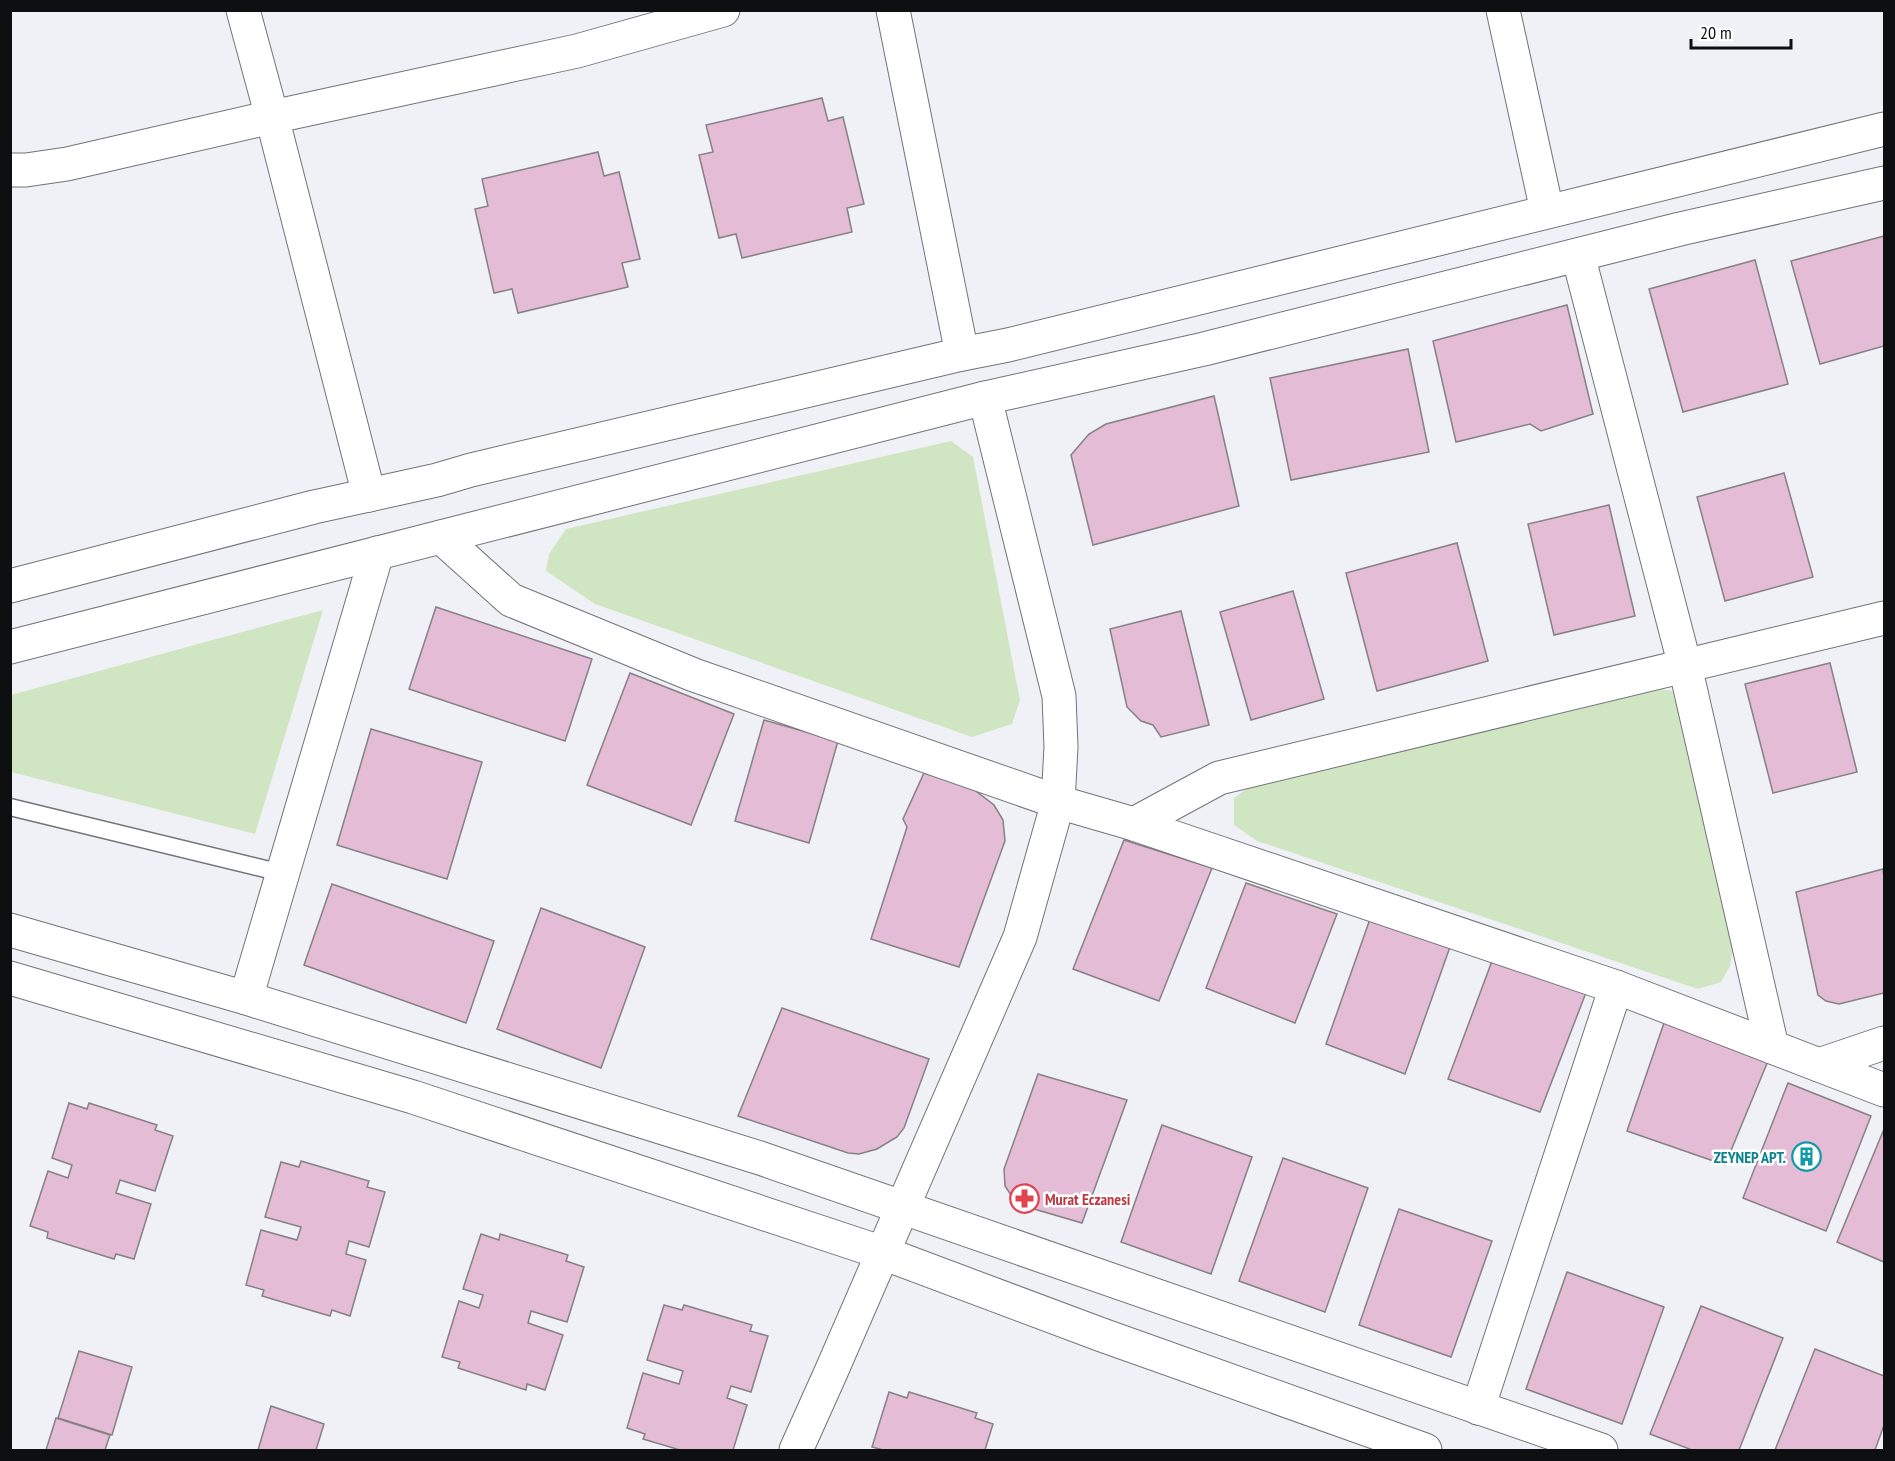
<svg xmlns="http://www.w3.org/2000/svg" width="1895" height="1461" font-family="'PT Sans Narrow',sans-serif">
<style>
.green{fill:#d0e6c3}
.building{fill:#e5bcd5;stroke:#868184;stroke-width:1.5}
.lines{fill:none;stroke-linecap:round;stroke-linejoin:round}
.service-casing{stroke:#727479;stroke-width:19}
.minor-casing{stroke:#727479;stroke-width:35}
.tertiary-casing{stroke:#727479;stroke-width:35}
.secondary-casing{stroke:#727479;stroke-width:35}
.service{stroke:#fff;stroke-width:16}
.minor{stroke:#fff;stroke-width:33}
.tertiary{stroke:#fff;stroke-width:33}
.secondary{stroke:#fff;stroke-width:33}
.labels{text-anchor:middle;stroke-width:5;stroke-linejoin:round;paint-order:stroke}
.culture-label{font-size:16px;font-weight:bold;fill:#0d838f;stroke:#fff;text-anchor:end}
.health-label{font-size:16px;font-weight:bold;fill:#be3a42;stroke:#fff;text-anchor:start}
</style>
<rect width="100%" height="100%" fill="#eff1f7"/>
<!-- green -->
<g class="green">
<path d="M951,441L973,457L1020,700L1012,724L972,737L595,604L546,571L549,554L566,529Z"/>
<path d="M323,610L255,834L11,772V695Z"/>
<path d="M1644,686L1672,691L1679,712L1733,948L1730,966L1721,982L1698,989L1257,841L1234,825V798L1248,788Z"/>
</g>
<!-- building -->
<g class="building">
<path d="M822,98L828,121L843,117L864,204L847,208L852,232L742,258L736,234L719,238L699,155L713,152L706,125Z"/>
<path d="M598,152L604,176L619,172L640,259L622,263L628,287L518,313L512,289L494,293L475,209L488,206L482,179Z"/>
<path d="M1884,236V346L1820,364L1791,261Z"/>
<path d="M1755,260L1788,384L1683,412L1649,289Z"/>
<path d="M1567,305L1593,414L1541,431L1530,424L1456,442L1433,341Z"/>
<path d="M1408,349L1429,452L1291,480L1270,378Z"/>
<path d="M1214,396L1239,506L1093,545L1071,455L1089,434L1106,424Z"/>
<path d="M1784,473L1813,577L1725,601L1697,497Z"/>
<path d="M1609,505L1635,616L1554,635L1528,524Z"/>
<path d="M1457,543L1488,661L1377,691L1346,573Z"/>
<path d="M1293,591L1324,699L1251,720L1220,612Z"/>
<path d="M436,607L592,659L565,741L409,689Z"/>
<path d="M1181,611L1209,725L1161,737L1153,725L1141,721L1127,707L1110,629Z"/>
<path d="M1830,663L1857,772L1773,793L1745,684Z"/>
<path d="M630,673L734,714L691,825L587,785Z"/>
<path d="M764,720L838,741L809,843L735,821Z"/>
<path d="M371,729L482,762L447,879L337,845Z"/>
<path d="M924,773L968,785L994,805L1003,820L1005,841L959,967L871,939L907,827L903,819Z"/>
<path d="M1124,840L1212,868L1159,1001L1073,969Z"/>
<path d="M1883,869L1884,877V993L1839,1004L1826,1001L1818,995L1796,892Z"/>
<path d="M1246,883L1337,914L1295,1023L1206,988Z"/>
<path d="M332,884L494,941L466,1023L304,965Z"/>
<path d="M541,908L645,947L601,1068L497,1029Z"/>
<path d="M1370,919L1450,947L1405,1074L1326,1044Z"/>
<path d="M1492,961L1587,990L1540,1112L1448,1079Z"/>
<path d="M782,1008L929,1059L904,1128L897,1137L877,1149L859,1154L848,1153L738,1116Z"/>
<path d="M1666,1017L1768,1061L1725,1165L1627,1131Z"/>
<path d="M1038,1074L1127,1100L1082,1223L1017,1204L1005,1186L1004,1169Z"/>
<path d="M1788,1083L1871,1116L1826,1231L1743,1198Z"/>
<path d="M69,1103L87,1109L89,1103L157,1125L155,1130L173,1136L155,1191L120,1180L116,1193L151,1204L134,1259L116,1254L114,1259L47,1238L48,1232L30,1226L48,1171L68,1178L72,1165L52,1158Z"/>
<path d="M1162,1125L1252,1157L1211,1274L1121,1242Z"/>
<path d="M1884,1129V1262L1837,1242Z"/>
<path d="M1283,1158L1368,1188L1325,1312L1239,1281Z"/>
<path d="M301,1161L369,1181L367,1187L385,1192L369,1247L349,1241L346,1254L366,1260L350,1316L332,1310L330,1316L262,1296L264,1290L246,1285L261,1230L297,1240L301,1227L265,1217L281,1162L299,1167Z"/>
<path d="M1399,1209L1492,1241L1451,1357L1359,1325Z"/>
<path d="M481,1234L499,1240L500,1234L568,1255L566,1261L584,1267L567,1322L531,1311L528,1323L563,1335L545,1390L527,1384L526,1390L458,1368L460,1362L442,1357L459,1301L479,1308L483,1295L463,1289Z"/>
<path d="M1567,1272L1664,1307L1622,1424L1526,1389Z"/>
<path d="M664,1305L682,1310L684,1305L752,1325L750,1331L768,1336L751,1392L731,1386L727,1398L747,1405L733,1450H680L643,1439L645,1434L627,1428L643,1373L679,1384L683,1371L647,1360Z"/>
<path d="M1701,1306L1783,1338L1739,1450H1692L1650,1434Z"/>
<path d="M1815,1349L1884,1376V1425L1875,1450H1775Z"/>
<path d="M79,1351L132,1367L112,1435L58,1418Z"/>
<path d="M889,1392L907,1398L909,1392L977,1413L975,1418L993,1424L985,1450H883L872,1447Z"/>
<path d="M271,1406L324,1424L316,1450H258Z"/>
<path d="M56,1418L110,1435L105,1450H46Z"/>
</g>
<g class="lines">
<defs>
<path id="service" d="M10,807L282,873"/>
<g id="minor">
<path d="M243,10L272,117L369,495"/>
<path d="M893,10L962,354"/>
<path d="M1503,10L1547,211"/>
<path d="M10,170H26L67,164L272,117L577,51L723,10"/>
<path d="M1578,255L1685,666L1772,1047"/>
<path d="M441,537L511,600L694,675L1058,802L1134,824L1616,987L1884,1090"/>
<path d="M1134,824L1219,778L1884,618"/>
<path d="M246,998L377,553"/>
<path d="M1819,1065L1884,1043"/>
<path d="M1478,1408L1616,987"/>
<path d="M796,1450L831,1372L1020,937L1058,802L1061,747L1059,696L985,398"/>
</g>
<g id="tertiary">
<path d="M10,930L246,998L760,1158L1601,1450"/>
<path d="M10,978L413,1097L883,1253L1102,1335L1425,1450"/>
</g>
<g id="secondary">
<path d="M10,586L314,507L437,480L471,470L962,354L1008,345L1884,129"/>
<path d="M10,647L985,398L1204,349L1680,229L1884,183"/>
</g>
</defs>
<!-- service casing -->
<use href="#service" class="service-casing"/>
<!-- minor casing -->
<use href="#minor" class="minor-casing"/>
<!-- tertiary casing -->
<use href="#tertiary" class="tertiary-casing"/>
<!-- secondary casing -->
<use href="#secondary" class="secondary-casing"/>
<!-- service -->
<use href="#service" class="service"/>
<!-- minor -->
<use href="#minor" class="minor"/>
<!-- tertiary -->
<use href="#tertiary" class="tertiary"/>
<!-- secondary -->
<use href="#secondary" class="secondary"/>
</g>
<!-- icons -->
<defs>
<symbol id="building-ring" viewBox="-11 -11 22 22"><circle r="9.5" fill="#fff" stroke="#0f9aa8" stroke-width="1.5"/><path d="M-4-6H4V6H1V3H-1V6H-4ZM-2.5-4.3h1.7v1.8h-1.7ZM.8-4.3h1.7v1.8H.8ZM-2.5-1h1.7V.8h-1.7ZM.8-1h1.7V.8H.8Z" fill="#0f9aa8"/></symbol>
<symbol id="pharmacy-ring" viewBox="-11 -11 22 22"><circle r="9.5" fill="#fff" stroke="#e0444e" stroke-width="1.5"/><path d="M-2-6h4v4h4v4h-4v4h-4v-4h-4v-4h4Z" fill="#e0444e"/></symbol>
</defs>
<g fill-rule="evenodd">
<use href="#building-ring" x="1790" y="1140" width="33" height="33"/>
<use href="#pharmacy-ring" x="1008" y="1182" width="33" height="33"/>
</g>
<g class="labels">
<!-- culture labels -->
<g class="culture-label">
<text x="1786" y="1163">ZEYNEP APT.</text>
</g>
<!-- health labels -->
<g class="health-label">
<text x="1045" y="1205">Murat Eczanesi</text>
</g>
</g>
<!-- border -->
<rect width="1895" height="1461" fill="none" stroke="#0e0f11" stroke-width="24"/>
<!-- scale -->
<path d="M1691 39v9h100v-9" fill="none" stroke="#0e0f11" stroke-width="3"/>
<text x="1700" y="39" font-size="18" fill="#0e0f11" stroke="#ffffff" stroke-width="4.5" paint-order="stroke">20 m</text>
</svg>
